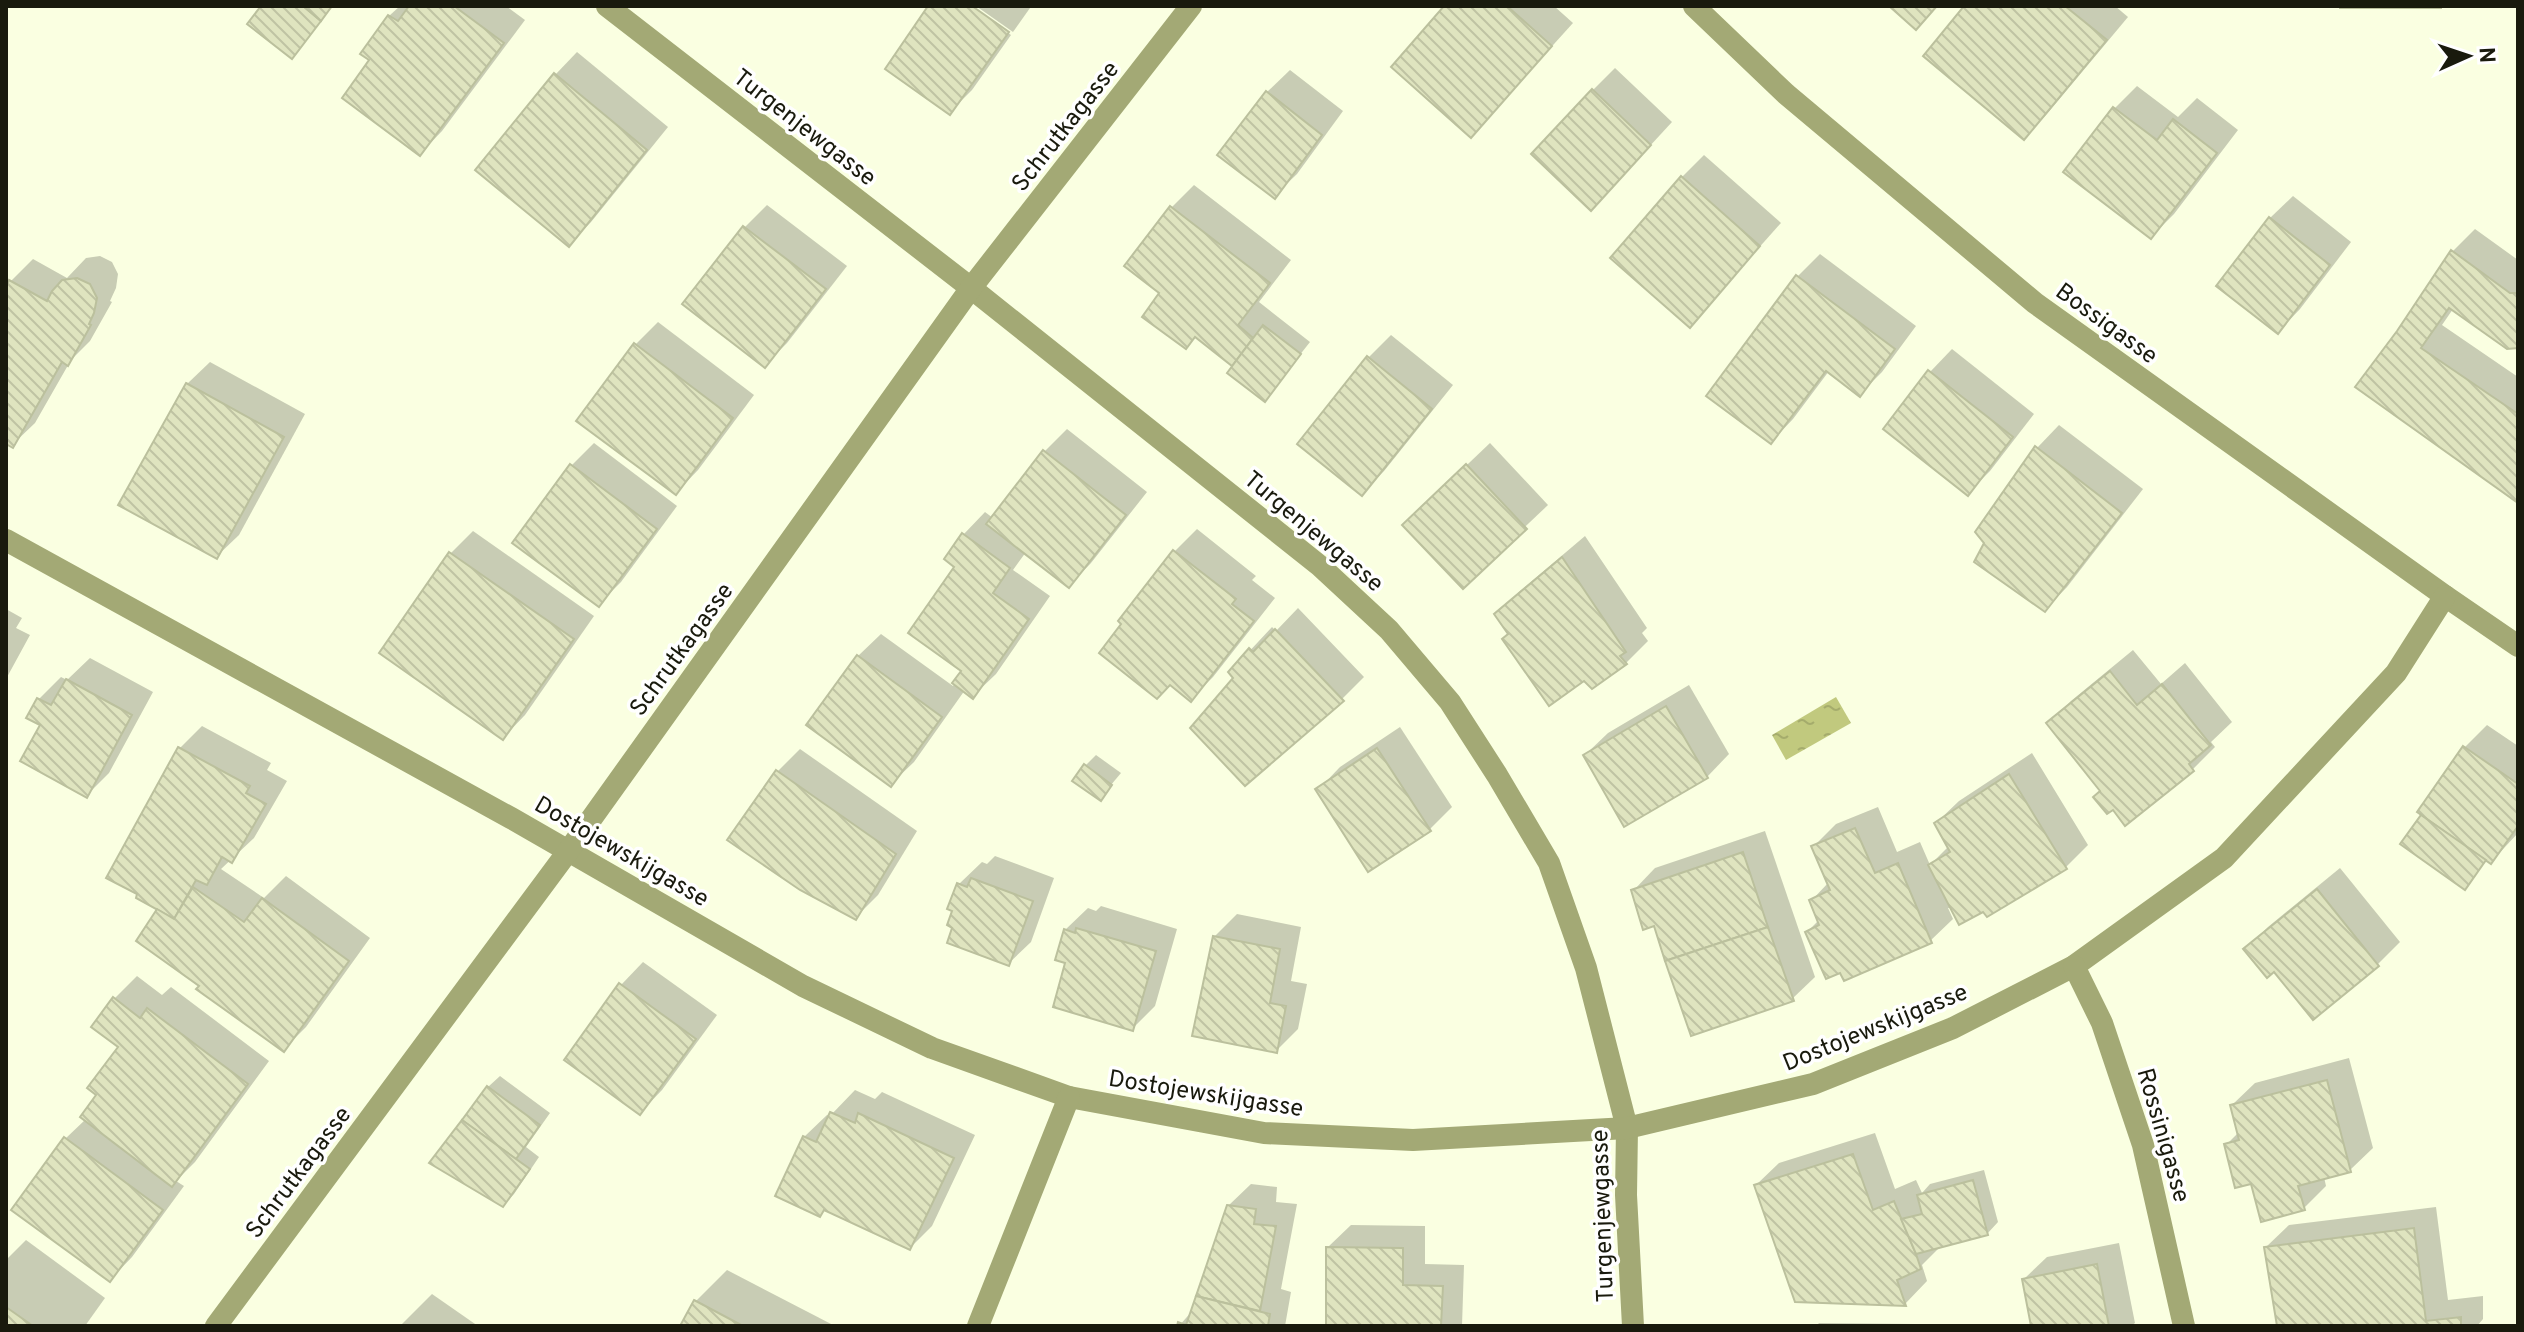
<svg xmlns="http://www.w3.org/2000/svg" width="2524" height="1332" font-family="Overpass,sans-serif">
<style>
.water{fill:url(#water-ripples)}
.shadow{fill:#0003}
.building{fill:url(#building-back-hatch);stroke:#bbc09d;stroke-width:2}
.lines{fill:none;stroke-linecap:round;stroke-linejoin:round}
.minor{stroke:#a3a975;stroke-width:22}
.tertiary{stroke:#a3a975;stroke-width:22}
.labels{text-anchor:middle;stroke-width:7;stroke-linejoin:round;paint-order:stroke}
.street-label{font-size:24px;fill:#191a0d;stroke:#fff}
</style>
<defs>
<pattern id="water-ripples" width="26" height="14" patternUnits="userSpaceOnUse" patternTransform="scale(2)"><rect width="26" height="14" fill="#c1c97e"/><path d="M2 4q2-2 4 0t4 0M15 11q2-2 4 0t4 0" fill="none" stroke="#a5ac6c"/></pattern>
<pattern id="building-back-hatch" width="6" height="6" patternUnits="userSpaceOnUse" patternTransform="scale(2)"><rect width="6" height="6" fill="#dfe4bf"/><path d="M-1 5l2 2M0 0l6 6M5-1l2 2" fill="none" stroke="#bfc3a3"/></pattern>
</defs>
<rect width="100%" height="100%" fill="#faffe1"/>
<!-- water -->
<path class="water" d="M1836,697L1851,723L1786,760L1772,735Z"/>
<!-- shadow -->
<g class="shadow">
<path d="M400,6H506L525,20L442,131L420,154L372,60L389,16Z"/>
<path d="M931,6H969L1011,35L972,90L950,112Z"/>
<path d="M976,6H1026L1030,8L1013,32Z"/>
<path d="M1446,6H1554L1573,23L1471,136Z"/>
<path d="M1967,6H2115L2128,17L2046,115L2024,137Z"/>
<path d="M577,52L668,127L591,222L569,244L555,75Z"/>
<path d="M1615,68L1672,122L1613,186L1593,90Z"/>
<path d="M1290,70L1343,111L1297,174L1274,196L1267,92Z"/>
<path d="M2137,86L2178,117L2197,98L2238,130L2174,214L2151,237L2066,172L2115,108Z"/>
<path d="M1704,155L1781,223L1690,325L1682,177Z"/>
<path d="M1194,185L1291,260L1259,302L1310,342L1265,399L1238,358L1197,336L1186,347L1161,293L1127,266L1172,207Z"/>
<path d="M2293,196L2351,242L2300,309L2278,332L2219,286L2270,218Z"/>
<path d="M767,205L847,266L787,343L765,365L685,304L745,227Z"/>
<path d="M2475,229L2518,260V346L2453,309L2442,325L2518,377V501L2398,332L2453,251Z"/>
<path d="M1820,254L1916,326L1882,372L1860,394L1829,371L1793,419L1771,442L1798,276Z"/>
<path d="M100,256L112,262L118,274L116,288L110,301L112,302L90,341L71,360L35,423L12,445L6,442V290L11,281L33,259L67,278L86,258Z"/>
<path d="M658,322L754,395L698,470L676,493L636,344Z"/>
<path d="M1391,335L1453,385L1384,471L1362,493L1369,357Z"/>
<path d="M1952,349L2034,414L1990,471L1968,493L1930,372Z"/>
<path d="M210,362L305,414L239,535L216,557L187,384Z"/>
<path d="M2059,425L2143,489L2067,587L2045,610L2037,448Z"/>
<path d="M1067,429L1147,492L1091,563L1069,586L1026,552L1013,570L1050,596L996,674L973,696L965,690L914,762L891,784L858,656L881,634L953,686L964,670L956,566L963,535L985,512L993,518L1044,452Z"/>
<path d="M594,443L677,506L621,582L598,605L571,466Z"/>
<path d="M1490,443L1548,505L1463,586L1427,503Z"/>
<path d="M1197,529L1256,576L1252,580L1275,598L1213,677L1191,699L1171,683L1175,551Z"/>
<path d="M473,531L594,616L525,715L503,738L381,652L451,553Z"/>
<path d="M1585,536L1647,628L1642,633L1648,641L1626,663L1510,634L1497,614L1519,592Z"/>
<path d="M1298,608L1364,677L1342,699L1236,678L1230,672L1272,627L1276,631Z"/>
<path d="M6,609L22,618L16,628L30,635L6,679Z"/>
<path d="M2133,650L2161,684L2185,663L2232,722L2211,742L2215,747L2193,769L2126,823L2049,723L2071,701Z"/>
<path d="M90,658L153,692L109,773L86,796L43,724L38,700L61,677L67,680Z"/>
<path d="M1689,685L1729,754L1707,777L1585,755L1608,733Z"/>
<path d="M2487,725L2518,746V833L2491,862L2488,859L2464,887L2403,844L2424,815L2419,811L2465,747Z"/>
<path d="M202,726L271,763L267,770L287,781L254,838L221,869L264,898L286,876L370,938L306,1027L284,1049L202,986L160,909L139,893L109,877L180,748Z"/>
<path d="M1400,727L1452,807L1429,830L1318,790L1340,767Z"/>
<path d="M800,749L917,831L878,895L855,918L730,839L778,771Z"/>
<path d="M2032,753L2088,845L2066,867L1984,909L1948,908L1953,919L1930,941L1807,932L1819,920L1811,901L1829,882L1813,847L1836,824L1878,807L1897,852L1920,842L1930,865L1949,846L1936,823L1959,801Z"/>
<path d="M1096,755L1121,773L1100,798L1085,766Z"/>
<path d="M1765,831L1815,977L1792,999L1655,924L1633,891L1655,868Z"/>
<path d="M995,856L1054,878L1031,942L1008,964L955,927L959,884L982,862L987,864Z"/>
<path d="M2340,868L2400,942L2377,965L2275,969L2246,949L2268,927Z"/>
<path d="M1101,906L1177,929L1155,1006L1133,1028L1068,962L1065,930L1088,908L1096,911Z"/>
<path d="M1237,914L1301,927L1291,981L1307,984L1298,1029L1276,1051L1214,937Z"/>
<path d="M643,962L717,1015L662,1090L640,1113L621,985Z"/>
<path d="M137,976L162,995L171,987L269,1061L195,1162L176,1181L184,1186L132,1257L110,1280L65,1139L86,1119L121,1046L94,1026L115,998Z"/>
<path d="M2349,1058L2373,1148L2350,1170L2324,1177L2326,1186L2304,1208L2253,1182L2227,1144L2239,1132L2232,1105L2255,1083Z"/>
<path d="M500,1076L550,1113L526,1147L539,1157L514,1194L503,1205L488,1087Z"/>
<path d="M855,1090L875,1099L882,1092L975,1135L932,1226L910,1248L826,1209L820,1215L804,1137L827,1115L830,1116Z"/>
<path d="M1875,1133L1895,1189L1916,1180L1922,1193L1930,1184L1984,1170L1998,1222L1987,1234L1942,1245L1922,1265L1927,1281L1905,1304L1756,1185L1779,1163Z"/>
<path d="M1251,1184L1277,1187L1276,1202L1297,1204L1281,1289L1291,1292L1285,1326H1179L1193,1310L1228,1206Z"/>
<path d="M2436,1207L2448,1300L2483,1296V1319L2477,1326H2279L2266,1247L2289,1225Z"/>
<path d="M1351,1225L1425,1226V1264L1464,1265L1462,1326H1328V1247Z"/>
<path d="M26,1240L105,1298L85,1326H6V1260Z"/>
<path d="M2119,1243L2135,1323L2131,1326H2033L2024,1279L2047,1257Z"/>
<path d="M727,1270L835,1326H683L695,1302Z"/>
<path d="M432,1294L478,1326H400Z"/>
<path d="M1819,1323L1916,1324V1326H1816Z"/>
</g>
<!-- building -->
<g class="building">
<path d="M261,6H303L321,21L292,59L247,24Z"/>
<path d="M303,6H332L321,21Z"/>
<path d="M409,6H454L504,43L420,156L342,98L369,60L360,54L388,15L398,21Z"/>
<path d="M928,6H972L1009,32L950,115L885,69Z"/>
<path d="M1444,6H1507L1552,46L1471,138L1391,67Z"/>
<path d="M1889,6H1937L1916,30Z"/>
<path d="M1964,6H2065L2107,40L2024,140L1923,56Z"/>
<rect x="2340" y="6" width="101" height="2"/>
<path d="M554,73L647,150L569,247L475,170Z"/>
<path d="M1592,89L1651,145L1591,211L1531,154Z"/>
<path d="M1266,91L1322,135L1275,199L1217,155Z"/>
<path d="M2113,107L2157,140L2173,119L2217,153L2151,239L2063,172Z"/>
<path d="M1681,176L1760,246L1690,328L1610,258Z"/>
<path d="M1170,206L1270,283L1238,325L1253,338L1232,366L1195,337L1186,349L1142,317L1159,293L1124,266Z"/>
<path d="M2269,217L2330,265L2278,334L2216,286Z"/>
<path d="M743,226L826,289L765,368L682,304Z"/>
<path d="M2451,250L2510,293H2518V348L2507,349L2449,308L2421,348L2518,414V503L2355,387L2397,331Z"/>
<path d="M1796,275L1895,349L1860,397L1826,371L1771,444L1706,396Z"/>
<path d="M77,278L90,284L97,298L94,313L89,324L91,325L68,366L62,362L13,448L6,444V286L9,280L47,301L52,291L62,280Z"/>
<path d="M1263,325L1301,354L1265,402L1227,373Z"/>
<path d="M634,343L733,418L676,495L576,421Z"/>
<path d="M1367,356L1432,409L1362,496L1297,444Z"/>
<path d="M1928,370L2013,437L1968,496L1883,429Z"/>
<path d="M186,383L284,437L217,559L118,505Z"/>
<path d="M2035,446L2122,513L2045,612L1974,562L1984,543L1975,532Z"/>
<path d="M1043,450L1126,515L1069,588L986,524Z"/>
<path d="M570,464L657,529L599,607L512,543Z"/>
<path d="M1466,464L1527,529L1463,589L1402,525Z"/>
<path d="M962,533L1010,568L993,593L1029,619L973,699L952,683L961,671L908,633L954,567L944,559Z"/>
<path d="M1173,550L1236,599L1232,604L1254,621L1191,702L1170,685L1157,699L1099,653L1121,624L1118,621Z"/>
<path d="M449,552L574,639L503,740L379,653Z"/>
<path d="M1562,557L1626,652L1620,656L1627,664L1592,689L1584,681L1549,706L1502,639L1508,634L1494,614Z"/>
<path d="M1275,629L1344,701L1245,786L1190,728L1233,678L1228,672L1249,648L1253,652Z"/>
<path d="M857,655L942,717L891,787L806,725Z"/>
<path d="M2110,671L2137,705L2162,684L2211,745L2189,764L2194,771L2125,826L2113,810L2107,814L2093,797L2100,791L2046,723Z"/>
<path d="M66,679L132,715L87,798L20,761L40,725L26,718L37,698L51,705Z"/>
<path d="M1666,706L1708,778L1624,827L1583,755Z"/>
<path d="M2463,746L2518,784V826L2491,864L2417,812Z"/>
<path d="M178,747L250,786L246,793L266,804L232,863L222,857L207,885L196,880L174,919L136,898L137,894L106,878Z"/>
<path d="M1377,748L1431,831L1368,872L1315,789Z"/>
<path d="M1084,764L1112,785L1101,801L1072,781Z"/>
<path d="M776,770L896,854L856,920L800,890L727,840Z"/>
<path d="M2009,774L2067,869L1987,917L1983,912L1959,925L1928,865L1950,852L1934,823Z"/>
<path d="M2421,815L2486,860L2465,890L2400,844Z"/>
<path d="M1855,828L1875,873L1898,863L1932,943L1844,981L1840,973L1826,979L1805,932L1819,925L1809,900L1830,890L1811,846Z"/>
<path d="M1743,852L1768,927L1665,961L1654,926L1643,930L1631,890Z"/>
<path d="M971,878L1033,901L1009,966L947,943L952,928L947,925L952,911L947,909L957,883L967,887Z"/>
<path d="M193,887L244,922L262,898L349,961L284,1052L196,989L199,986L136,941L157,909L174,919Z"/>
<path d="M2317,889L2379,966L2313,1020L2274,972L2267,978L2243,949Z"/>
<path d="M1768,927L1794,1001L1691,1036L1665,961Z"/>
<path d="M1076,928L1156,951L1133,1031L1053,1007L1065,963L1055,960L1064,929L1075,933Z"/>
<path d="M1213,936L1280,949L1270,1003L1286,1006L1277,1053L1192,1036Z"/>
<path d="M619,983L696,1039L640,1115L564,1060Z"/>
<path d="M113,997L140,1018L147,1008L248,1084L172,1187L80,1117L96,1095L87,1088L118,1047L91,1027Z"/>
<path d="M2327,1080L2351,1172L2298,1186L2305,1210L2261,1222L2251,1184L2235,1188L2224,1144L2239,1140L2230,1105Z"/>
<path d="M487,1086L540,1125L516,1159L462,1120Z"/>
<path d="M830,1112L855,1123L858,1113L954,1158L910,1250L824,1210L820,1217L775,1196L803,1136L816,1142Z"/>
<path d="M462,1120L530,1169L503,1207L429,1163Z"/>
<path d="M64,1137L163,1210L110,1282L11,1210Z"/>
<path d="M1853,1154L1873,1210L1894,1201L1916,1254L1921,1269L1897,1280L1906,1306L1795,1302L1754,1185Z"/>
<path d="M1973,1180L1988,1235L1916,1254L1901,1219L1922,1214L1917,1195Z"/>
<path d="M1227,1205L1256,1209L1254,1224L1276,1226L1260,1311L1196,1296Z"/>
<path d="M2414,1228L2426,1321L2461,1317V1326H2277L2264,1247Z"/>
<path d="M1326,1247L1403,1248V1285L1443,1286L1441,1326H1326Z"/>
<path d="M2097,1264L2109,1326H2031L2022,1279Z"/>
<path d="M1196,1296L1270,1314L1268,1326H1177L1178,1322L1186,1325Z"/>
<path d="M694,1300L743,1326H680Z"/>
<path d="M6,1307L33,1326H6Z"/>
</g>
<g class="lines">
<!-- minor -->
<g class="minor">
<path d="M607,6L971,288L1320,566L1389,630L1450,702L1497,775L1549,863L1586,968L1627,1128L1626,1195L1633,1326"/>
<path d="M1694,6L1786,94L2035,303L2445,596L2518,646"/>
<path d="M6,540L511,818L803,986L932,1048L1069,1097L1264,1133L1413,1140L1627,1128L1813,1084L1953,1028L2074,966L2224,858L2396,673L2445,596"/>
<path d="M2074,966L2102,1023L2143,1145L2184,1326"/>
<path d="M978,1326L1069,1097"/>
</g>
<!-- tertiary -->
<path class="tertiary" d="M216,1326L569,850L971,288L1191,6"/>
</g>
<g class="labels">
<!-- street labels -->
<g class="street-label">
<text transform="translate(1065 126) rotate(-52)" y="8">Schrutkagasse</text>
<text transform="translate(805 127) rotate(38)" y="8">Turgenjewgasse</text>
<text transform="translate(2107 323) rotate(36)" y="8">Bossigasse</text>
<text transform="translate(1314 531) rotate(40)" y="8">Turgenjewgasse</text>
<text transform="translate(681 649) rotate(-54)" y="8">Schrutkagasse</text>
<text transform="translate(622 851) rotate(30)" y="8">Dostojewskijgasse</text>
<text transform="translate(1875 1027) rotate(-22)" y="8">Dostojewskijgasse</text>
<text transform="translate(1206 1093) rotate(9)" y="8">Dostojewskijgasse</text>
<text transform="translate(2164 1135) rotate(74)" y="8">Rossinigasse</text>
<text transform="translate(298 1172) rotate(-53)" y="8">Schrutkagasse</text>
<text transform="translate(1602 1216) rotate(-92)" y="8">Turgenjewgasse</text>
</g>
</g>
<!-- border -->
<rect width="2524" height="1332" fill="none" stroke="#191a0d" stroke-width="16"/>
<!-- north arrow -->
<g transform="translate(2468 56) rotate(87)" stroke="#ffffff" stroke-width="6" paint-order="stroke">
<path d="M0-6L14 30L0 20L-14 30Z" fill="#191a0d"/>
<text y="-12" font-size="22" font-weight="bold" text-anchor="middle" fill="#191a0d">N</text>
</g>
</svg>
